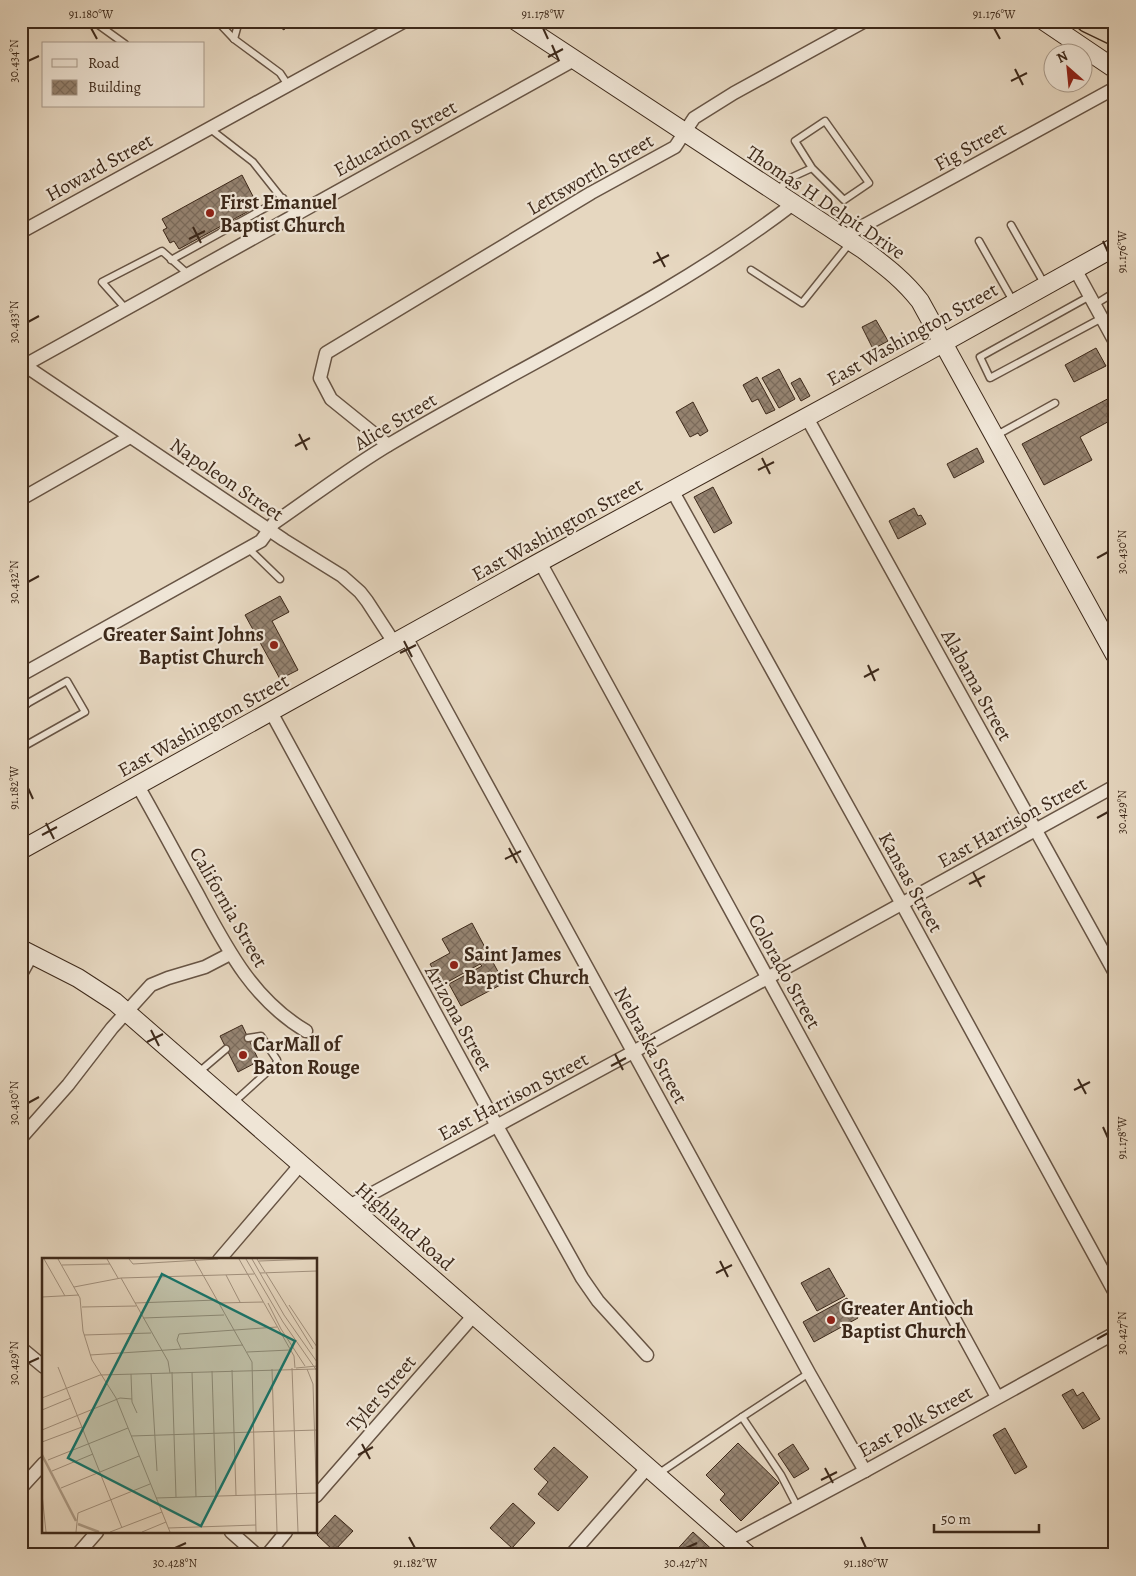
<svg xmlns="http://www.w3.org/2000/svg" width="1136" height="1576" font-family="Alegreya,serif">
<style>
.building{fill:url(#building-cross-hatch);stroke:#3d291a}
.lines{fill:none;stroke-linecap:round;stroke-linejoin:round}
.lane-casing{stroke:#675444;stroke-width:9}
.street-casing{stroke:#675444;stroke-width:15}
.secondary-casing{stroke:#3d291a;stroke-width:20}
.highway-casing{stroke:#3d291a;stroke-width:25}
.lane{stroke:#efe5d6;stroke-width:6}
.street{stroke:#efe5d6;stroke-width:12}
.secondary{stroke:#efe5d6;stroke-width:18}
.highway{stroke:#e6d7c0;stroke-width:22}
.ticks{fill:none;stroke:#3d291a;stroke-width:2}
.poi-dot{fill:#8f2418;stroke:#efe5d6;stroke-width:2}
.labels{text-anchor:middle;stroke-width:4.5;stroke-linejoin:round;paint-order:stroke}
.street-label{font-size:20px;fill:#3d291a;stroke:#efe5d6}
.poi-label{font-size:20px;font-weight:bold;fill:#3d291a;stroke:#efe5d6;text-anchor:start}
.inset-river{fill:none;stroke:#ad9c88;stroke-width:2.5}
.inset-road{fill:none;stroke:#a2917e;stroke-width:1}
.view{fill:#0f766e;fill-opacity:0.15;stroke:#0f766e;stroke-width:2.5}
.inset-edge{fill:none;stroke:#3d291a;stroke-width:2.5}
.neatline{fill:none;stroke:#3d291a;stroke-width:2}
.ticks-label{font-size:12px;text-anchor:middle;fill:#3d291a}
</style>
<defs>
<pattern id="building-cross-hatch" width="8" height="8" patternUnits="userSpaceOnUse" patternTransform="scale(1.25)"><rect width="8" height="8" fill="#958370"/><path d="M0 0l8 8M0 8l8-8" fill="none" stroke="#7b6b5b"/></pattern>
</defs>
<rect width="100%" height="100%" fill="#e6d7c0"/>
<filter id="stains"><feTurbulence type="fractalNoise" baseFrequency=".004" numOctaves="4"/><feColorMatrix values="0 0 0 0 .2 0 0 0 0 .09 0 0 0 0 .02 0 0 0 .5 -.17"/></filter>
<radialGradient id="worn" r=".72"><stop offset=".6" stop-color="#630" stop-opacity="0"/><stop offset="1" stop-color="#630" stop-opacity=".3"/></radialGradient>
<!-- building -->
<g class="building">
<path d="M271,21H289L284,30Z"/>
<path d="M341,21H352L349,26Z"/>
<path d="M242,175L258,206L179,249L174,241L170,243L163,230L167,228L162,219Z"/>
<path d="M1115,299V310L1110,302Z"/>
<path d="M876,320L888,341L873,349L862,327Z"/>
<path d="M1096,348L1106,366L1074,382L1065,365Z"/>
<path d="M779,369L795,399L779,408L762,378Z"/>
<path d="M757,377L775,410L766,414L758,399L752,402L743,385Z"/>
<path d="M800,378L810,396L801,401L791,383Z"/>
<path d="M1115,395V418L1080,437L1092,460L1044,485L1022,444Z"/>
<path d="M693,402L708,431L700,436L698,433L690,437L676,412Z"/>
<path d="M977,448L984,462L954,478L947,464Z"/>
<path d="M713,487L732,523L714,533L694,497Z"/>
<path d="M914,508L918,516L921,515L926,524L898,539L889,521Z"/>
<path d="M280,596L289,612L272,621L298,670L280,679L245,615Z"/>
<path d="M472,923L504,983L461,1006L449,984L482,966L480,964L442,985L430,964L450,953L442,939Z"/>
<path d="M242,1025L259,1061L238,1072L220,1036Z"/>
<path d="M829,1268L845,1296L817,1311L801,1283Z"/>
<path d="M847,1298L858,1318L814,1342L803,1322Z"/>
<path d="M1073,1389L1077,1396L1083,1392L1100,1419L1083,1429L1062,1395Z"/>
<path d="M1005,1428L1027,1467L1015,1474L993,1435Z"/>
<path d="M738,1443L779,1483L741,1521L720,1500L725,1494L706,1475Z"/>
<path d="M793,1444L809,1469L794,1478L778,1454Z"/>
<path d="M554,1447L588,1477L558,1511L538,1494L548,1482L534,1469Z"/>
<path d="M513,1503L535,1523L512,1548L490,1528Z"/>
<path d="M335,1515L353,1531L334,1551L317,1535Z"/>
<path d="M693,1532L718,1555H672Z"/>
</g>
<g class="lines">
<defs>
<g id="lane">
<path d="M93,21L125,44"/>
<path d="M217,21L234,39L280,73L288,85"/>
<path d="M234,39L239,21"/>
<path d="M209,128L253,162L295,215"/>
<path d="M777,192L788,179L812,168L844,200L869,183L825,121L795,141L812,168"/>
<path d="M1011,225L1045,285"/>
<path d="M979,241L1013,301"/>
<path d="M171,260L283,198"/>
<path d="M751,270L802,303L850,243"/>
<path d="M1090,296L980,357L990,378L1102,318"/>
<path d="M1094,305L1115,292"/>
<path d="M126,309L102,282L162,251L188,274"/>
<path d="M997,435L1055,403"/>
<path d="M248,548L280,579"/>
<path d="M21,694L27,704"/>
<path d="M21,707L67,681L85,712L21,748"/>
<path d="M21,980L34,957"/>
<path d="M199,1072L226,1049"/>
<path d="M233,1103L276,1064L277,1060L261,1036L248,1038"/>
<path d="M742,1417L809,1373"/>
<path d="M658,1474L742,1417L781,1475L797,1506"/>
</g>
<g id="street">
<path d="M21,232L405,21"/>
<path d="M843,237L1115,88"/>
<path d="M1075,269L1115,342"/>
<path d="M21,363L284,540L342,576L360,592L367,601L395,644"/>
<path d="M25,365L574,60"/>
<path d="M806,416L1115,973"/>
<path d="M388,445L331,399L320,378L326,353L591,193L675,147L694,118L734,93L865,21"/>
<path d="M672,490L902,904L1115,1293"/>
<path d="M21,499L130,437"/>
<path d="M540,562L997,1397"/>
<path d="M406,637L809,1373L865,1471"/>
<path d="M21,675L261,541L274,523C312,497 351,467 390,444C524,364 669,299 793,204"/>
<path d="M271,712L497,1126L582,1278L598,1301L647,1355"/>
<path d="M138,786C158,821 177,857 197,893C226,947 252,999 306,1031"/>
<path d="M21,1138L68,1085L112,1028L151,985L168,978L205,967L230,954"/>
<path d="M349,1206L633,1052L1115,786"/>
<path d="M219,1260L301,1164"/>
<path d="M21,1348L44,1367"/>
<path d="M21,1488L44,1463"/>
<path d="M316,1496L474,1315"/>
<path d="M231,1532L257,1555"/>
<path d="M732,1542L865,1471L1115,1333"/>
<path d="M77,1555L97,1532"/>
<path d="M267,1555L286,1532"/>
<path d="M571,1555L648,1467"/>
</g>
<g id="secondary">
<path d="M516,21L864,250C885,266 903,279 920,301L1115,655"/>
<path d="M1044,21L1115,69"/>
<path d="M21,850L540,562L923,354L1115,247"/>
<path d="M21,949L78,978L115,1002L474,1315L748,1555"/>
</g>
<path id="highway" d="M1088,21L1115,34"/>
</defs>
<!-- lane casing -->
<use href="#lane" class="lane-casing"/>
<!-- street casing -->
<use href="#street" class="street-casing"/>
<!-- secondary casing -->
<use href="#secondary" class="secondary-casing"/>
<!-- highway casing -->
<use href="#highway" class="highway-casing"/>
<!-- lane -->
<use href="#lane" class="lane"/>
<!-- street -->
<use href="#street" class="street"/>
<!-- secondary -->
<use href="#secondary" class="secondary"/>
<!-- highway -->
<use href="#highway" class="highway"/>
</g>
<!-- ticks -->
<path class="ticks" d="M91,28L97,39M543,28L548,39M994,28L1000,39M552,45L559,61M548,57L563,49M28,61L39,56M1015,69L1023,85M1011,81L1027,73M193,227L201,243M189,239L205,231M1103,241L1108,252M657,252L665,267M653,263L669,255M28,322L39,316M299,434L307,450M295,446L310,438M762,458L770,474M758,470L774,462M1097,558L1108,552M28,582L39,576M404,641L412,657M400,653L416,645M868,665L875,681M864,677L879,669M28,788L33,799M1097,818L1108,812M46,823L54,839M42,835L57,827M509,848L517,863M505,859L521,851M973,872L981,887M969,884L985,876M151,1030L159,1046M147,1042L163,1034M615,1054L623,1070M611,1066L626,1058M1078,1079L1086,1094M1074,1090L1090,1082M28,1103L39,1097M1103,1127L1108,1138M720,1261L728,1277M716,1273L732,1265M1097,1339L1108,1333M28,1363L39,1358M362,1444L370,1459M358,1455L373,1447M825,1468L833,1483M821,1480L837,1472M409,1537L415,1548M861,1537L866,1548M175,1548L186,1543M686,1548L697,1543"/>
<!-- markers -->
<g class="poi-dot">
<circle cx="210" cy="213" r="5"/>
<circle cx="274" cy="645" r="5"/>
<circle cx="454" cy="965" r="5"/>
<circle cx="243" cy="1055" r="5"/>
<circle cx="831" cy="1320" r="5"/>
</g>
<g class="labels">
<!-- street labels -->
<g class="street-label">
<text transform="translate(395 138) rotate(-29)" y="7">Education Street</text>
<text transform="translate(970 146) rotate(-29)" y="7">Fig Street</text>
<text transform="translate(99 167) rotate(-29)" y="7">Howard Street</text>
<text transform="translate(590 174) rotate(-30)" y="7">Lettsworth Street</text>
<text transform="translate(826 202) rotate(34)" y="7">Thomas H Delpit Drive</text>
<text transform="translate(912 334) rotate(-29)" y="7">East Washington Street</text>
<text transform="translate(395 421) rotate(-31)" y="7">Alice Street</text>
<text transform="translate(227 479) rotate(34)" y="7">Napoleon Street</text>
<text transform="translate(557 529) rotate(-29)" y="7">East Washington Street</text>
<text transform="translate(977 685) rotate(61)" y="7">Alabama Street</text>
<text transform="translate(203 725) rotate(-29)" y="7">East Washington Street</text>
<text transform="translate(1012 822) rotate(-29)" y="7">East Harrison Street</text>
<text transform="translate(911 882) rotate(61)" y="7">Kansas Street</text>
<text transform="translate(229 907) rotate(60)" y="7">California Street</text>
<text transform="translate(785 971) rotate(61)" y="7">Colorado Street</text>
<text transform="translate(459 1018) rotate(61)" y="7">Arizona Street</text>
<text transform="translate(651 1045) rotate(61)" y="7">Nebraska Street</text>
<text transform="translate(513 1096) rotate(-28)" y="7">East Harrison Street</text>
<text transform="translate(405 1226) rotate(41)" y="7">Highland Road</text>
<text transform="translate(381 1393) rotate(-49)" y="7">Tyler Street</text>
<text transform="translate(915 1421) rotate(-29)" y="7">East Polk Street</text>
</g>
<!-- poi labels -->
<g class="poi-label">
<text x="220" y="209">First Emanuel<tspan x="220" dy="23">Baptist Church</tspan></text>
<text x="264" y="641" text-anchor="end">Greater Saint Johns<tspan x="264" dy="23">Baptist Church</tspan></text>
<text x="464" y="961">Saint James<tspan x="464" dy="23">Baptist Church</tspan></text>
<text x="253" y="1051">CarMall of<tspan x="253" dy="23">Baton Rouge</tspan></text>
<text x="841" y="1315">Greater Antioch<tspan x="841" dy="23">Baptist Church</tspan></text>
</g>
</g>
<!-- overview -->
<g transform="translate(42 1258)">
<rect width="275" height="275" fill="#e6d7c0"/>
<path class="inset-river" d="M0,197L34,263M36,266L57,274"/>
<path class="inset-road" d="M2,1L23,38M16,1L38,40L41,73L50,102L74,140L128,274M65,1L76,20M87,1L91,6L176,1M152,1L210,104L214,274M197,1L252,98L253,110M204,1L241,64L275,113M210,1L242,57L275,104M215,1L223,14M217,3L275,1M20,7L68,6M218,15L275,13M224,15L271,91M184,17L198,44M79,20L126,103L128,115M32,29L79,20L212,16M0,39L37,37M93,45L175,42M177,45L221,44M226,45L239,71L263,108M247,47L275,89M40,49L94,48M101,60L182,57M42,77L109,75M139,91L135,82L137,76L235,69M205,94L248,92M48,97L201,87M16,109L80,270M250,110L256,274M254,110L275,108M230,111L235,274M265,111L271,126L275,251M190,112L194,237M170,113L174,238M130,114L134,239M150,114L154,239M109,115L115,213M89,116L90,144L95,155M0,140L58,117L274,111M0,152L29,140M0,172L78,140L90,141M89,178L275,172M0,184L40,169M6,202L86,170M10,213L51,196M19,230L97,198M0,236L4,274M114,240L275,235M126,270L214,267M34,274L36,255L108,226M68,274L120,254M100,274L124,264"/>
<path class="view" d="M120,16L253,83L159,268L26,200Z"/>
<rect width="275" height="275" class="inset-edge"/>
</g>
<!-- margin -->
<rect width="1136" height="1576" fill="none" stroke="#e6d7c0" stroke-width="55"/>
<!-- legend -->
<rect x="42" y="42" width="162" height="65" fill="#efe5d6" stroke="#a89a8b"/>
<rect x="52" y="59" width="25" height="8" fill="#efe5d6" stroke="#a89a8b"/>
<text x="88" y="68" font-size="15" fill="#3d291a">Road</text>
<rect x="52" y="80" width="25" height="15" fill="url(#building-cross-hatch)" stroke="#a89a8b"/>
<text x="88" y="92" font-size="15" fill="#3d291a">Building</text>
<!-- north arrow -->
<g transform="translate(1068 68) rotate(333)"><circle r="24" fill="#efe5d6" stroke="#a89a8b"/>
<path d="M0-4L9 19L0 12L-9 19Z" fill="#8f2418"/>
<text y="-8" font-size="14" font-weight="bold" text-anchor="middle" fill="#3d291a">N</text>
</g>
<!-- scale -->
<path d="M934 1524v8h105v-8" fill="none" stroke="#3d291a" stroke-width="2.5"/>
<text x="941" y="1524" font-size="15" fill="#3d291a" stroke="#efe5d6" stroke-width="4" paint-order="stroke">50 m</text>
<rect x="28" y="28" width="1080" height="1520" class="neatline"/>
<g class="ticks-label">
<text x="91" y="18">91.180°W</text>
<text x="543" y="18">91.178°W</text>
<text x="994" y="18">91.176°W</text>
<text transform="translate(14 61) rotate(-90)" y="4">30.434°N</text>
<text transform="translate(1122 252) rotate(-90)" y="4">91.176°W</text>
<text transform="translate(14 322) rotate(-90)" y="4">30.433°N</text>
<text transform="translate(1122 552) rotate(-90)" y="4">30.430°N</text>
<text transform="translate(14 582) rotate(-90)" y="4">30.432°N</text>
<text transform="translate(14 788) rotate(-90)" y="4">91.182°W</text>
<text transform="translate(1122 812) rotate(-90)" y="4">30.429°N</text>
<text transform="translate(14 1103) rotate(-90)" y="4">30.430°N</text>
<text transform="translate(1122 1138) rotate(-90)" y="4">91.178°W</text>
<text transform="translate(1122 1333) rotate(-90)" y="4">30.427°N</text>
<text transform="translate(14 1363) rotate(-90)" y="4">30.429°N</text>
<text x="175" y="1567">30.428°N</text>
<text x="415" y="1567">91.182°W</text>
<text x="686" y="1567">30.427°N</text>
<text x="866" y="1567">91.180°W</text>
</g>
<rect width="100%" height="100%" filter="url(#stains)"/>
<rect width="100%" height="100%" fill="url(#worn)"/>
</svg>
